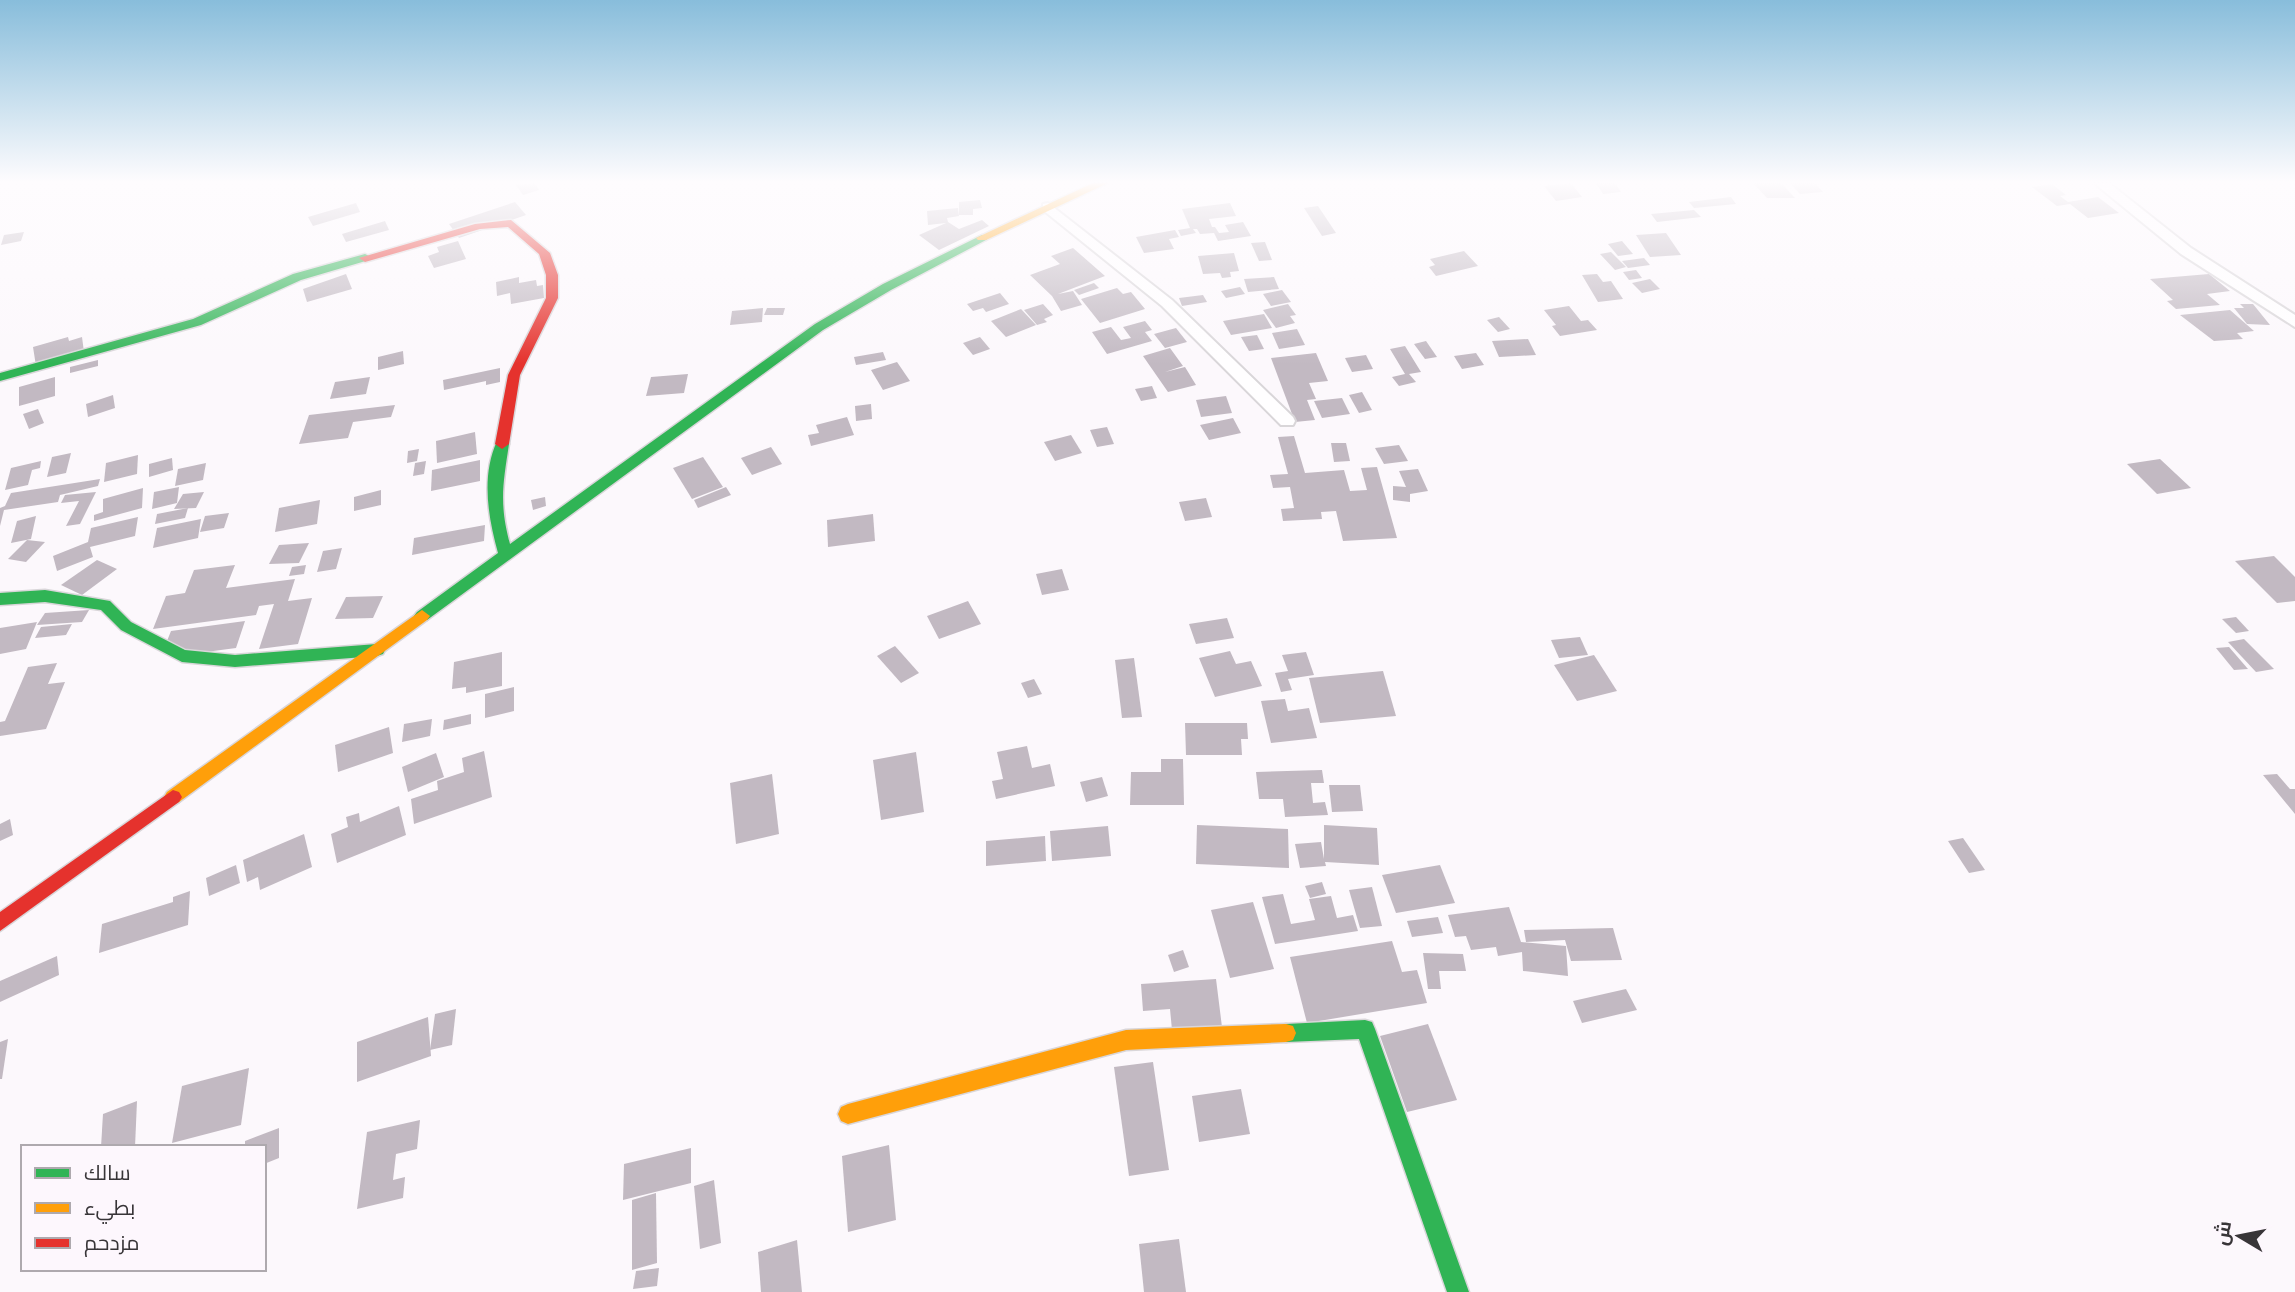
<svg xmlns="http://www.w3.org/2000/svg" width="2295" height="1292" font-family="'Crimson Pro',Cairo,serif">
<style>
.building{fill:#c2b9c2}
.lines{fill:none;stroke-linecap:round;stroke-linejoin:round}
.street-casing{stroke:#d9d6d9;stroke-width:4}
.fast-casing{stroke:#d9d6d9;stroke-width:3}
.slow-casing{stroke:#d9d6d9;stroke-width:3}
.jam-casing{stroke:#d9d6d9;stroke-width:3}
.street{fill:#fffeff;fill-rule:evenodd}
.fast{fill:#30b455;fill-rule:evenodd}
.slow{fill:#ff9f0a;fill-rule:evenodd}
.jam{fill:#e5322d;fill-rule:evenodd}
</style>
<rect width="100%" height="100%" fill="#fcf8fc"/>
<!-- building -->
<g class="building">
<path d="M535,183L539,190L523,195L516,185Z"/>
<path d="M1571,183L1582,197L1556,201L1544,186Z"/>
<path d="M1596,183H1615L1621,192L1603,194Z"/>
<path d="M1753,183H1781L1795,198H1767Z"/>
<path d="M1790,183H1815L1823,192L1800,194Z"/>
<path d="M2052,184L2066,195L2060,196L2068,202L2098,197L2119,213L2088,218L2070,204L2057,206L2032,187Z"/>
<path d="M1731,197L1736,204L1694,208L1689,202Z"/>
<path d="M980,200L982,208L973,209V215H959V202Z"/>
<path d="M515,202L526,215L459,238L449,224Z"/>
<path d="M356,203L360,212L313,226L308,217Z"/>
<path d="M1230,203L1236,216L1209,219L1212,227H1215L1219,233L1229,232L1225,225L1243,222L1251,236L1218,241L1214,233L1200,234L1197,229H1193L1196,233L1181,236L1178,230L1190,228L1182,209Z"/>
<path d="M1318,206L1336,233L1322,236L1304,208Z"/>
<path d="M958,208L959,216L947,218L948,222L959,229L982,220L989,226L939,250L919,235L946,223L928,225L927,211Z"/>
<path d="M1694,210L1701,217L1657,222L1651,214Z"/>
<path d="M385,221L389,230L346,242L342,234Z"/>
<path d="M1175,230L1179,237L1169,239L1174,249L1144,253L1136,237Z"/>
<path d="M24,232L21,241L1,245L4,235Z"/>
<path d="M1666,233L1681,255L1650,257L1636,235Z"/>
<path d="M458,241L466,259L434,268L428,256L439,252L437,247Z"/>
<path d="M1622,241L1633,254L1618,256L1608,244Z"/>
<path d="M1265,242L1272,260L1259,261L1251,243Z"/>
<path d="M1073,248L1105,276L1058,294L1073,291L1082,305L1061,311L1052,296L1030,275L1060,264L1051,256Z"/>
<path d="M1464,251L1478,266L1436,276L1429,267L1435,265L1430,259Z"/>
<path d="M1611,252L1626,267L1615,270L1600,254Z"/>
<path d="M1234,253L1239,271L1230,272L1231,277L1222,278L1220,273L1203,274L1198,256Z"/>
<path d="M1644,258L1650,265L1628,268L1622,261Z"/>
<path d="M1636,270L1642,278L1629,280L1623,272Z"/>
<path d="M346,274L352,289L307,302L303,289Z"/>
<path d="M1597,274L1603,282L1611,281L1623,299L1598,302L1582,275Z"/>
<path d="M2209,274L2230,291L2207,294L2220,305L2176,309L2167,301L2173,300L2150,279Z"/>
<path d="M519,277V283L536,280L537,286L543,285L544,298L511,304L510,293L497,296L496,282Z"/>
<path d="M1274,277L1279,289L1248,292L1244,279Z"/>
<path d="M1650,279L1660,289L1642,293L1632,283Z"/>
<path d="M1094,283L1099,288L1079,295L1074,290Z"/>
<path d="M1240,287L1245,294L1226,298L1221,291Z"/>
<path d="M1117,288L1123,294L1131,292L1145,309L1100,323L1081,299Z"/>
<path d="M1282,290L1291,302L1271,306L1263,294Z"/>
<path d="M1000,293L1009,304L986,312L983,308L973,311L967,304Z"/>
<path d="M1203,295L1207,302L1182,306L1179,298Z"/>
<path d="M1043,304L1053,315L1044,319L1047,322L1037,325L1024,310Z"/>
<path d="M1288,304L1296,315L1290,316L1295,323L1276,328L1263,310Z"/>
<path d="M2240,304H2253L2270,325L2247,324L2234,308H2244Z"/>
<path d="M1569,306L1581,321L1588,320L1597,330L1560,336L1552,326L1556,325L1544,310Z"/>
<path d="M763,308L762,322L730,325L732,311Z"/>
<path d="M767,308H785L783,315H764Z"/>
<path d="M1021,309L1036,325L1006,337L991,321Z"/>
<path d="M2230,310L2254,331L2237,333L2243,339L2214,341L2180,315Z"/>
<path d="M1264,314L1272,328L1231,335L1223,321Z"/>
<path d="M1499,317L1510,329L1498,332L1487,320Z"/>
<path d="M1145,321L1152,330L1145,332L1152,341L1107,354L1092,332L1111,327L1121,340L1131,338L1123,327Z"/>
<path d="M1176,328L1187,342L1165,348L1154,334Z"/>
<path d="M1297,329L1305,345L1279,349L1272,333Z"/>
<path d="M1257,335L1264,349L1249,351L1241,337Z"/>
<path d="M68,337L69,341L82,337L84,352L36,366L33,347Z"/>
<path d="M980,337L990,349L973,355L963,343Z"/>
<path d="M1528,339L1536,355L1499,357L1492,341Z"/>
<path d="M1426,341L1437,357L1425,359L1414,344Z"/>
<path d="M1405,346L1421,372L1409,374L1416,382L1399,386L1392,377L1405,374L1390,349Z"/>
<path d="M1170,348L1183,366L1165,372L1185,367L1196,385L1168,392L1143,356Z"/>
<path d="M403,351L404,364L378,370V357Z"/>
<path d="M883,352L886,360L856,365L854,357Z"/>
<path d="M1316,353L1328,381L1309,383L1316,399L1307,400L1315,420L1295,422L1271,358Z"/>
<path d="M1476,353L1484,365L1462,369L1454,356Z"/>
<path d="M1366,355L1373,369L1352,372L1345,358Z"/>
<path d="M98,360V366L70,373V367Z"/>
<path d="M897,362L910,381L883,390L871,370Z"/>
<path d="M500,368V382L486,385V381L444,390L443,380Z"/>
<path d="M688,374L684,393L646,396L651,377Z"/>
<path d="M55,377V396L19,406V387Z"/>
<path d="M370,377L366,394L330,399L335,382Z"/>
<path d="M1152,386L1157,398L1141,401L1135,389Z"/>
<path d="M1362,392L1372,410L1359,413L1349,395Z"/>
<path d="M113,395L115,408L88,417L86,404Z"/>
<path d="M1226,396L1232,413L1201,417L1196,400Z"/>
<path d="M1342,398L1350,414L1322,418L1314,401Z"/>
<path d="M871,404L872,419L856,421L855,406Z"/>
<path d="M395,405L391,417L353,422L348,438L299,444L309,415Z"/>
<path d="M38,409L44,423L29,429L23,414Z"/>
<path d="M847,417L854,435L811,446L808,435L819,433L816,425Z"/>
<path d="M1233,418L1241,433L1209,440L1200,425Z"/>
<path d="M1107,427L1114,444L1097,447L1090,430Z"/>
<path d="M475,432L477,454L437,463L436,441Z"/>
<path d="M1071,435L1082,453L1055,461L1044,442Z"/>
<path d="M1294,436L1305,473L1344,470L1350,491L1367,490L1361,468L1377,467L1397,538L1343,541L1336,511L1321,512L1322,519L1283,521L1281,509L1294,508L1290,487L1273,488L1270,475L1288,474L1278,437Z"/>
<path d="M1331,443H1346L1350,461L1334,462Z"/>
<path d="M1399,445L1408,461L1384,464L1375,448Z"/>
<path d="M771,447L782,464L752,475L741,458Z"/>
<path d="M419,449L417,461L407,463L408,451Z"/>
<path d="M71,453L66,473L47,477L52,457Z"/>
<path d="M138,455L137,474L104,482L106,463Z"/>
<path d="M703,457L723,487L692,499L673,468Z"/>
<path d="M172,458L173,470L149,477V464Z"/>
<path d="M2160,459L2191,488L2157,494L2127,464Z"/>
<path d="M480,460V481L431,491L432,470Z"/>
<path d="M41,461L40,468L32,470L28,485L5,490L11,468Z"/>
<path d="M426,461L424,474L413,476L415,463Z"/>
<path d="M206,463L203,480L175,486L178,469Z"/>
<path d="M1418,469L1428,491L1410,494V502L1393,500V486L1406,487L1399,471Z"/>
<path d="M100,479L98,486L60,495L58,502L4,510L0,526V508L5,506L11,493Z"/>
<path d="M179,487L177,503L152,509L154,492Z"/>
<path d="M726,487L731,495L698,508L694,500Z"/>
<path d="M143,488L142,508L94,521V515L103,512V499Z"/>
<path d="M381,490V505L354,511V497Z"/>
<path d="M96,492L80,524L66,526L79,501L61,503L65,495Z"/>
<path d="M204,492L196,508L174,509L183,494Z"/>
<path d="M545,497L546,506L533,510L531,500Z"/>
<path d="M1206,498L1212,517L1185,521L1179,502Z"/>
<path d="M320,500L317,524L275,532L279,508Z"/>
<path d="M188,508L185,518L155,524L157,514Z"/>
<path d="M229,513L224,528L200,532L205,516Z"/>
<path d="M873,514L875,541L828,547L827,520Z"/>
<path d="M36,516L31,539L11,543L17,521Z"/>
<path d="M138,517L135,536L90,547L93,557L57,571L53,556L88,542L91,528Z"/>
<path d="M201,519L198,538L153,548L157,528Z"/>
<path d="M485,525L484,541L412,555L414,538Z"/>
<path d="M27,540L45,542L26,562L8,559Z"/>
<path d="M309,543L299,563L269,564L279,545Z"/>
<path d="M342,548L336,569L317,572L323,551Z"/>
<path d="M2274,556L2295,577V601L2277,603L2235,561Z"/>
<path d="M97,560L117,569L82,595L61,585Z"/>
<path d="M235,565L226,588L295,579L288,601L312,598L298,644L259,649L274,604L259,606L256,615L153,629L166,596L185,593L194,570Z"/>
<path d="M306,565L304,574L289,576L292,567Z"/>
<path d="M1062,569L1069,590L1042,595L1036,574Z"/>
<path d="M383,596L373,618L335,619L346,597Z"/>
<path d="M968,601L981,624L939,639L927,616Z"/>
<path d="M89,610L82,622L37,625L45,613Z"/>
<path d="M2236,617L2249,631L2236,633L2222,619Z"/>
<path d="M1227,618L1234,638L1196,644L1189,624Z"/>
<path d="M245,621L236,648L183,655L163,651L171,631Z"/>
<path d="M37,622L26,649L0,654V628Z"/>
<path d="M72,624L66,635L35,638L41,627Z"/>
<path d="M1580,637L1588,655L1559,658L1551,640Z"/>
<path d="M2244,639L2274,669L2256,672L2228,642Z"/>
<path d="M895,646L919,673L901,683L877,656Z"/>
<path d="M2229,647L2248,669L2234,670L2216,648Z"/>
<path d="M1230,651L1236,664L1251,661L1262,686L1215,697L1199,658Z"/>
<path d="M502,652V686L466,693V687L452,689L454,662Z"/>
<path d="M1306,652L1314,675L1288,679L1292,690L1281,692L1275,673L1288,671L1282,655Z"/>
<path d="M1594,655L1617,691L1577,701L1554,665Z"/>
<path d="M1134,658L1142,717L1122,718L1115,660Z"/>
<path d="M57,663L48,684L65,682L46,729L0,736V722L5,721L28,667Z"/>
<path d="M1383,671L1396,716L1320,723L1309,678Z"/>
<path d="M1034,679L1042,694L1028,698L1021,683Z"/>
<path d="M514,687V711L485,718V694Z"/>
<path d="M1285,699L1288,711L1309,708L1317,738L1271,743L1261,701Z"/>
<path d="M471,714V724L443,730L444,720Z"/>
<path d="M432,719L430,736L402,742L404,724Z"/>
<path d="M1185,723H1247L1248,739H1241L1242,755H1186Z"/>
<path d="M389,727L393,753L338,772L335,745Z"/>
<path d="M1027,746L1032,768L1050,764L1055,786L996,799L992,781L1003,779L997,752Z"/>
<path d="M484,751L492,797L414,824L411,799L438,790L437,781L464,772L462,758Z"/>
<path d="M916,752L924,812L881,820L873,760Z"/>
<path d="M436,753L444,777L408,792L402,767Z"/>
<path d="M1161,759H1183L1184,805H1130L1131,772H1161Z"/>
<path d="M1322,770L1324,783H1311L1313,803L1325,802L1328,815L1285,817L1283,799H1259L1256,772Z"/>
<path d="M772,774L779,834L736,844L730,783Z"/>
<path d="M2277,774L2290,789H2295V814L2263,775Z"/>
<path d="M1102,777L1108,796L1086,802L1080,782Z"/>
<path d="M1329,785H1360L1363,811L1332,812Z"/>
<path d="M399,806L406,835L337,863L331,834L348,827L346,817L359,813L360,822Z"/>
<path d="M10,819L13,835L0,841V824Z"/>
<path d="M1197,825L1288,829L1289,868L1196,864Z"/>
<path d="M1324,825L1377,828L1379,865L1325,862L1326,866L1300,868L1295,844L1321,842L1324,859Z"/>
<path d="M1108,826L1111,856L1052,861L1050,831Z"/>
<path d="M304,834L312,867L260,890L258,877L247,882L243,860Z"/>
<path d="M1045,836L1046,861L986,866V841Z"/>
<path d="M1963,838L1985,870L1969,873L1948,841Z"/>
<path d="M236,865L240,883L209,896L206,878Z"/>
<path d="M1440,865L1455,903L1396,913L1382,875Z"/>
<path d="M1322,882L1326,894L1310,898L1305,886Z"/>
<path d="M1372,887L1382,926L1360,928L1349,890Z"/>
<path d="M190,891L188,925L99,953L102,924L173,902V897Z"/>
<path d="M1283,894L1291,924L1315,920L1309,899L1331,896L1337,918L1353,915L1358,931L1275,944L1262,897Z"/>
<path d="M1253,902L1274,969L1230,978L1211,910Z"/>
<path d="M1509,907L1521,942L1566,946L1568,976L1523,971L1522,952L1498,956L1496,947L1471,950L1466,936L1455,937L1448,915Z"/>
<path d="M1438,917L1443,933L1412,937L1407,921Z"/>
<path d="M1613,928L1622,960L1571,961L1565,940L1526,942L1524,930Z"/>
<path d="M1392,941L1402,972L1417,970L1427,1003L1307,1023L1290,957Z"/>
<path d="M1183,950L1189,967L1174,972L1168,955Z"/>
<path d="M1423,953L1463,954L1466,971H1439L1441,989H1428Z"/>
<path d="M57,956L59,975L0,1002V981Z"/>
<path d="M1216,979L1222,1027L1172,1030L1170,1009L1143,1011L1141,984Z"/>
<path d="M1626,989L1637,1010L1582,1023L1573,1001Z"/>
<path d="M456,1009L452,1045L430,1050L435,1014Z"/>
<path d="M428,1017L431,1056L357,1082V1042Z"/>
<path d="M1428,1024L1457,1100L1407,1112L1380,1036Z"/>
<path d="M8,1039L2,1079H0V1042Z"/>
<path d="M1153,1062L1169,1170L1129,1176L1114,1067Z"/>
<path d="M249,1068L241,1125L172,1143L182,1086Z"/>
<path d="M1241,1089L1250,1134L1199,1142L1192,1096Z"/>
<path d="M137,1101L135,1147H101L103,1114Z"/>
<path d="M420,1120L417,1149L396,1154L393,1180L405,1177L403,1198L357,1209L367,1132Z"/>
<path d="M279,1128V1158L264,1164V1147H245V1141Z"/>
<path d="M889,1145L896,1220L848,1232L842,1156Z"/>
<path d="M691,1148V1183L623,1200L624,1164Z"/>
<path d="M714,1180L721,1243L700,1249L694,1186Z"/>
<path d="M656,1193L657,1263L632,1270V1200Z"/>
<path d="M1179,1239L1186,1292H1144L1139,1244Z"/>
<path d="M797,1240L802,1292H761L758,1252Z"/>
<path d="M659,1268L657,1286L633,1289L636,1271Z"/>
</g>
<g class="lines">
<defs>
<g id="street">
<path d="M2094,183H2109L2191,248L2295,315V327L2181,254Z"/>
<path d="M1048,203L1172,300L1293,417L1295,421L1293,425H1281L1162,306L1043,210V204Z"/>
</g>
<g id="fast">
<path d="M982,235L988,238L986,240L891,290L823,330L427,620H417L414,616L417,612L498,553C488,517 481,476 497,441H507L509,444C503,484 499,504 510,544L815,324L883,284Z"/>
<path d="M365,254L369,256V260L301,280L201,325L0,381V373L193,319L293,274Z"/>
<path d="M45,590L110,601L131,622L185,650L235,655L377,644L383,646L385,650L383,654L377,656L235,667L182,662L121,630L101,610L45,602L0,605V593Z"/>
<path d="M1365,1020L1372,1022L1375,1029L1469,1292H1447L1359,1039L1286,1042L1279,1040L1276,1033L1279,1026L1286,1024Z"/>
</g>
<g id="slow">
<path d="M1093,183H1108L986,240H978L976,238Z"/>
<path d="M422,610L430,616L427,620L179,802L173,804L167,802L164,797L167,792Z"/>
<path d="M1286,1024L1293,1026L1296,1033L1293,1040L1286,1042L1126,1050L848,1124L841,1121L838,1114L841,1107L848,1104L1126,1030Z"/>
</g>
<g id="jam">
<path d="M511,220L550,253L558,275V298L520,375L509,444L502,449L495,444L508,375L546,298V275L539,254L508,227L480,229L365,262L359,258L475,224Z"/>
<path d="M173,790L179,792L182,797L179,802L0,931V912Z"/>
</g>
</defs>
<!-- street casing -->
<use href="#street" class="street-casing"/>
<!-- fast casing -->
<use href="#fast" class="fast-casing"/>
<!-- slow casing -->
<use href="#slow" class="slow-casing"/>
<!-- jam casing -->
<use href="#jam" class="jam-casing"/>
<!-- street -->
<use href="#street" class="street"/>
<!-- fast -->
<use href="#fast" class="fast"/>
<!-- slow -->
<use href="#slow" class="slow"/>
<!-- jam -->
<use href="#jam" class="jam"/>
</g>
<!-- sky -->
<linearGradient id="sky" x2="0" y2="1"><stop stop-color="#88bddb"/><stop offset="0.5" stop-color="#fefcfe"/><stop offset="1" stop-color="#fefcfe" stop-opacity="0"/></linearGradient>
<rect width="2295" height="364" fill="url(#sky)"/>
<!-- legend -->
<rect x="21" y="1145" width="245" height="126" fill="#fdf7fd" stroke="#aea9ae" stroke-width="2"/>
<rect x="35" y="1168" width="35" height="10" fill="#30b455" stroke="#aea9ae" stroke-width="2"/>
<text x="84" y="1180" font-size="21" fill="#383538">سالك</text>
<rect x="35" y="1203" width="35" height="10" fill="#ff9f0a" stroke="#aea9ae" stroke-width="2"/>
<text x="84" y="1215" font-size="21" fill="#383538">بطيء</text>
<rect x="35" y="1238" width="35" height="10" fill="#e5322d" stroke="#aea9ae" stroke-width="2"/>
<text x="84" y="1250" font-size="21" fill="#383538">مزدحم</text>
<!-- north arrow -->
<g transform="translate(2239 1236) rotate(280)" stroke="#fdf7fd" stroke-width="5" paint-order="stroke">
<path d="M0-5L12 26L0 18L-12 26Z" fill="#383538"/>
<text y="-10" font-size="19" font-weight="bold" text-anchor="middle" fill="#383538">ش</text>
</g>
</svg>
